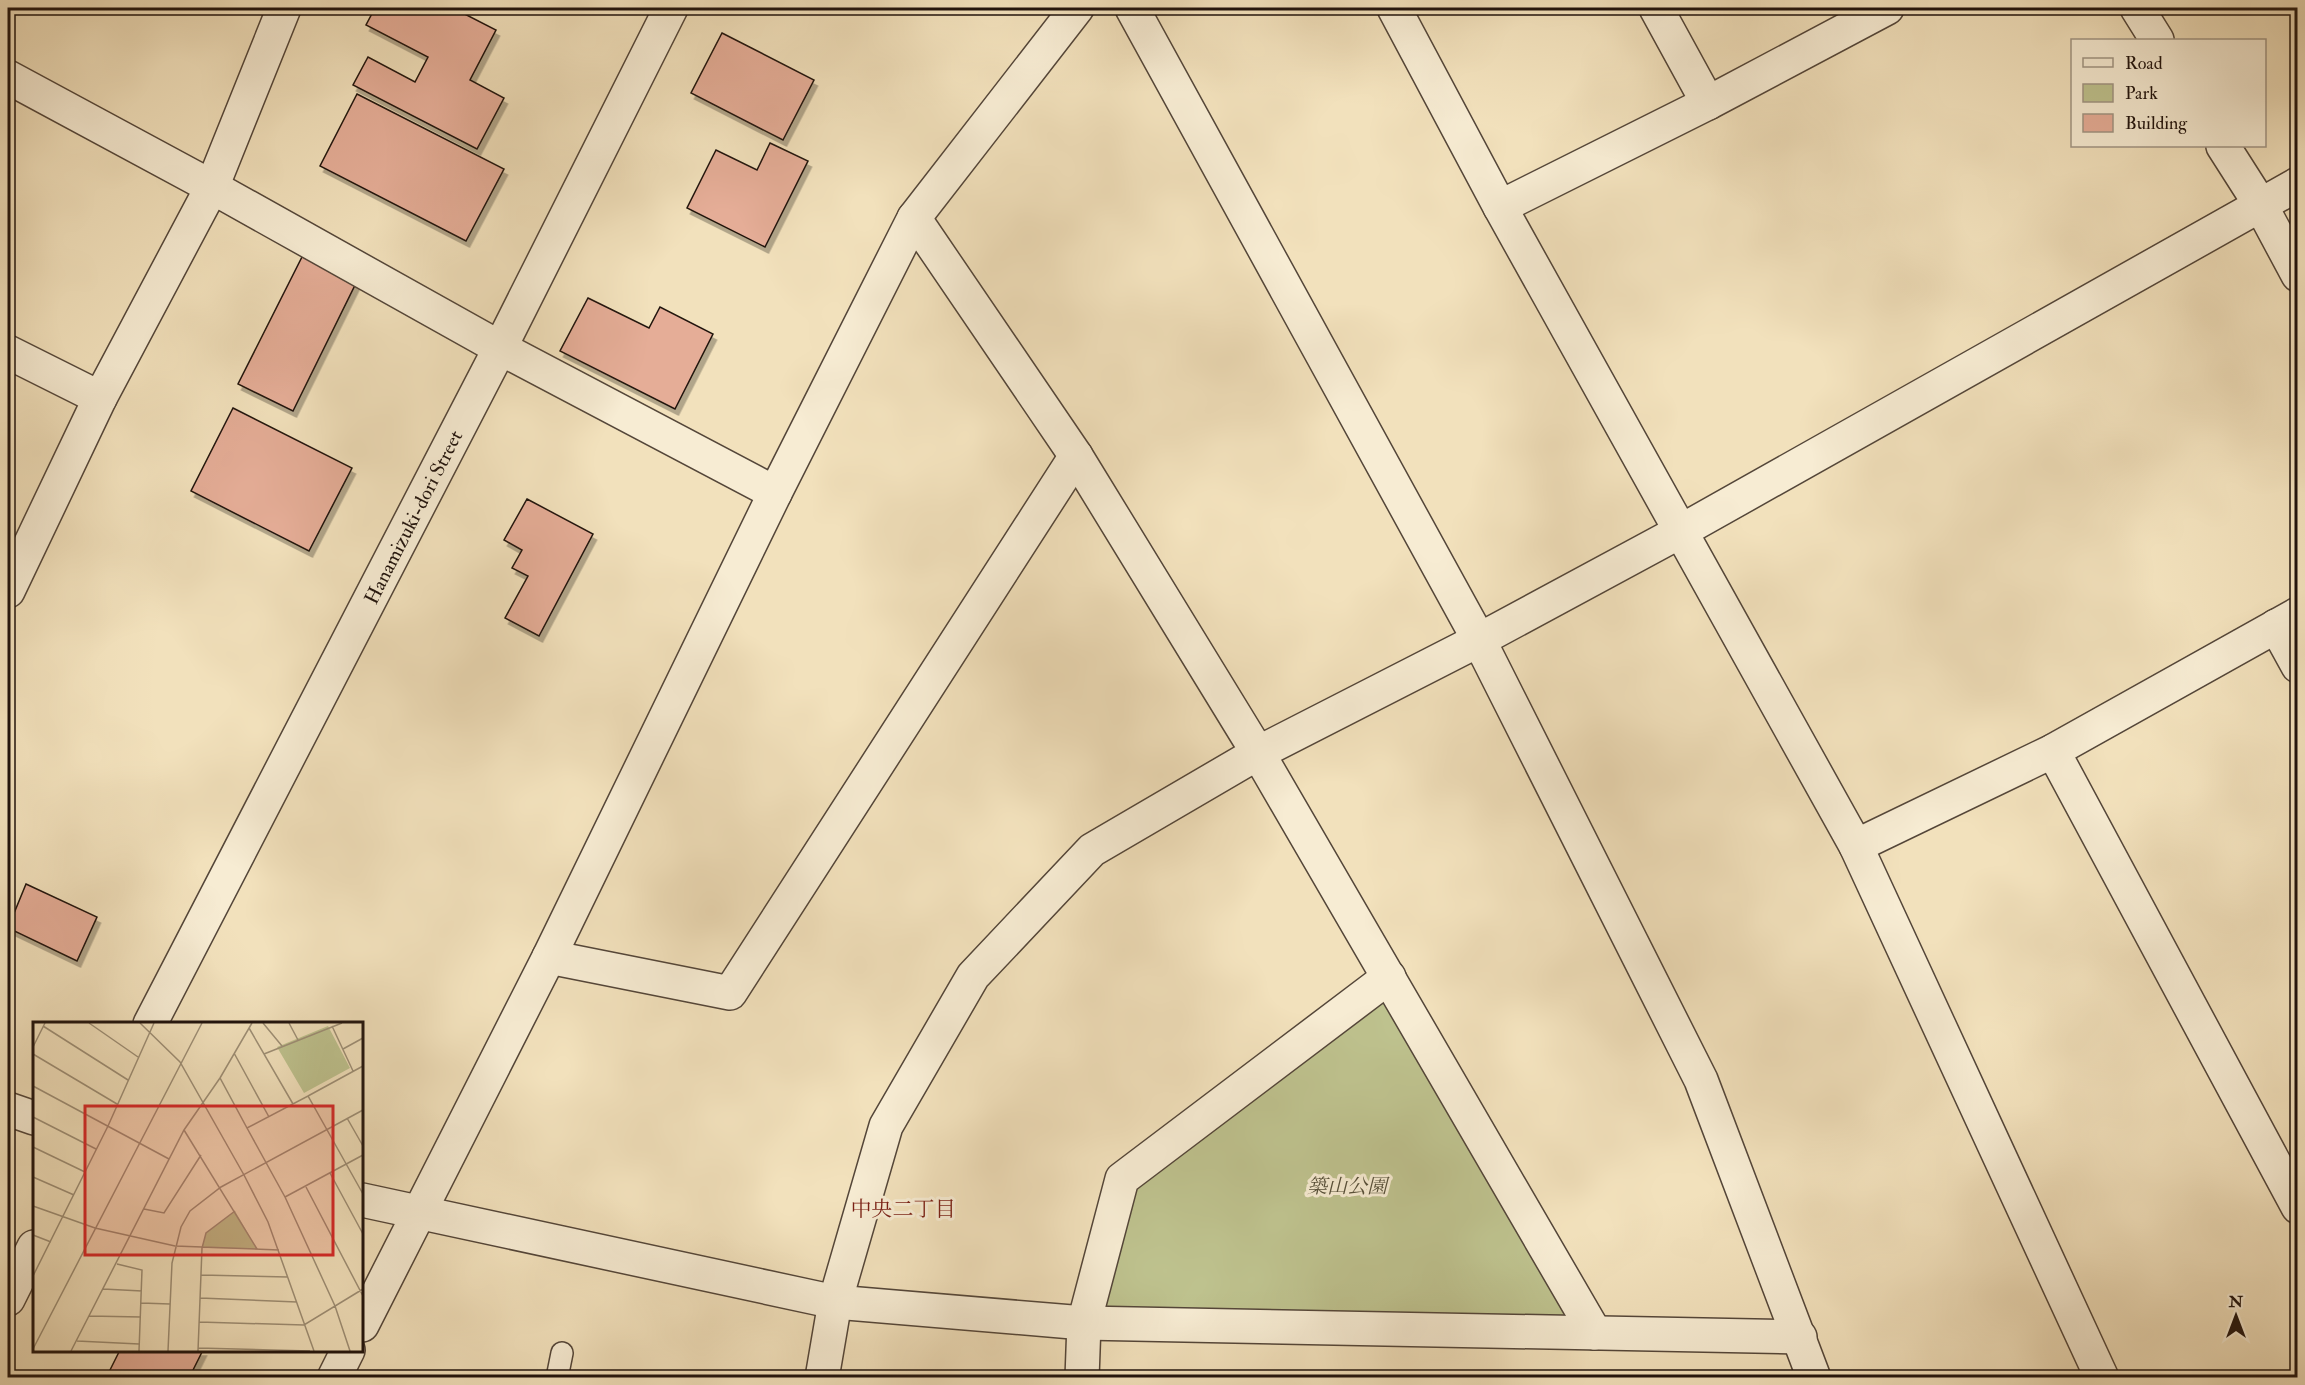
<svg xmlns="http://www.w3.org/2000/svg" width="2305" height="1385" font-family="'IM FELL Double Pica','Noto Serif JP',serif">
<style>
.green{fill:#bec28e;stroke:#6f6a4e;stroke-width:1.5}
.building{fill:#e5ad97;stroke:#20130d;stroke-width:1.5;filter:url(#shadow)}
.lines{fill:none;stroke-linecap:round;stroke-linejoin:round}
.service-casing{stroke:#544639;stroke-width:24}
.minor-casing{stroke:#544639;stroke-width:36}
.tertiary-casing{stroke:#544639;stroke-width:36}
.service{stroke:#f7ecd3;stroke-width:21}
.minor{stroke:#f7ecd3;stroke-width:33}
.tertiary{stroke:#f7ecd3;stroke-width:33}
.labels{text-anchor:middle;stroke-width:6;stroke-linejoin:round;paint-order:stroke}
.street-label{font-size:20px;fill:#20130d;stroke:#f7ecd3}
.park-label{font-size:20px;font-style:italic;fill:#57503a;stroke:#f7ecd3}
.neighbourhood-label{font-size:21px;fill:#7a1f14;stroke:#f7ecd3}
.inset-road{fill:none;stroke:#9e8f76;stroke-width:1.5}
.view{fill:#d62828;fill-opacity:0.15;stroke:#d62828;stroke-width:3}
.inset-edge{fill:none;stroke:#20130d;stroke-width:3}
</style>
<defs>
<filter id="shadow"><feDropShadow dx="3.5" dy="6" stdDeviation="0" flood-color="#0004"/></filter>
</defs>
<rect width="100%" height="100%" fill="#f2e1bc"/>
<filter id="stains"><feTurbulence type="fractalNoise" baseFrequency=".00333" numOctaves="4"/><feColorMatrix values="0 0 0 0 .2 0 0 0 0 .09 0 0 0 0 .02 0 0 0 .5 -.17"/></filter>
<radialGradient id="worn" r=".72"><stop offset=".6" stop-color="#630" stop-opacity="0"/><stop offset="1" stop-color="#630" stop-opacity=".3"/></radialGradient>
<!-- green -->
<path class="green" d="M1389,977L1595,1333L1084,1323L1122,1179Z"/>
<!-- building -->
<g class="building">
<path d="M375,8H453L496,30L470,80L504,98L477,149L353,85L368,57L415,82L428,57L366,25Z"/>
<path d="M722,33L814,80L783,140L691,93Z"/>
<path d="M357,94L504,169L466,241L320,166Z"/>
<path d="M770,143L808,161L765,247L687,208L716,150L757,170Z"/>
<path d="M304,253L358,279L293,411L238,384Z"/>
<path d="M588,298L649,328L660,307L713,334L675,409L560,351Z"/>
<path d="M233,408L352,468L309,551L191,491Z"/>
<path d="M527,499L593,534L539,636L505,618L528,576L512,568L522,550L504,540Z"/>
<path d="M26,884L97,917L77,961L8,928Z"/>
<path d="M120,1350H203L189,1378H106Z"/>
</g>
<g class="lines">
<defs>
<path id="service" d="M557,1378L562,1353"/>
<g id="minor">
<path d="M1394,8L1500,207L1708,103L1887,8"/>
<path d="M1656,8L1708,103"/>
<path d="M2137,8L2157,40"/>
<path d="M8,77L212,187L500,348L775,493"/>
<path d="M2223,146L2260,204L2298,275"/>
<path d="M1500,207L1856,846L2102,1378"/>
<path d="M914,218L1076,456L1258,753L1595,1333"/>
<path d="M8,352L100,398"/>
<path d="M8,591L100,398L212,187L284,8"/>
<path d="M2276,626L2298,666"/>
<path d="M2053,751L2298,1207"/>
<path d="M1856,846L2053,751L2298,614"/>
<path d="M549,957L730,993L1076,456"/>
<path d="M8,1109L34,1118"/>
<path d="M362,1200L835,1302L1084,1323L1800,1337"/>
<path d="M362,1325L549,957L775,493L914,218L1077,8"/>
<path d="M334,1378L348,1350"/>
<path d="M1082,1378L1084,1323L1122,1179L1389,977"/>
</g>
<g id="tertiary">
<path d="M1132,8L1479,640L1701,1080L1814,1378"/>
<path d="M150,1024L500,348L671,8"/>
<path d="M8,1299L34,1247"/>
<path d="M822,1378L835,1302L886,1126L973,976L1092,850L1258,753L1479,640L1683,530L2298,184"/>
</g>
</defs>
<!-- service casing -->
<use href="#service" class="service-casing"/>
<!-- minor casing -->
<use href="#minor" class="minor-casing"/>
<!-- tertiary casing -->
<use href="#tertiary" class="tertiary-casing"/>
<!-- service -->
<use href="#service" class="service"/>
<!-- minor -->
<use href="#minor" class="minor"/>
<!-- tertiary -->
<use href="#tertiary" class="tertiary"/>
</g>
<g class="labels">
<!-- street labels -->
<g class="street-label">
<text transform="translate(413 517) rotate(-63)" y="7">Hanamizuki-dori Street</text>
</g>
<!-- park labels -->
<g class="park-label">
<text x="1347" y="1193">築山公園</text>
</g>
<!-- neighbourhood labels -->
<g class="neighbourhood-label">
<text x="903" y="1216">中央二丁目</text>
</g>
</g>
<!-- overview -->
<g transform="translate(33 1022)">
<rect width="330" height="330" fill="#f2e1bc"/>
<path d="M295,4L317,46L271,71L244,25ZM202,189L224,227L169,226L173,211Z" fill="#bec28e"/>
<path class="inset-road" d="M56,1L105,35M107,1L147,40L211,153L235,200L281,329M230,1L249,24M256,1L265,18M10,4L95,58M299,4L320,49M216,6L260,82M0,25L12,1M310,27L330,16M201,31L236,95M0,32L84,82M231,32L309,1M187,56L219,1M0,64L136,137M275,74L330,44M0,95L63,127M314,96L330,124M214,106L252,175L302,284L317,329M151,108L224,227M0,125L52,150M297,151L330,212M0,155L41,173M273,165L330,274M252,175L330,133M0,184L62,206L142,224L246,228M111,187L131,191L168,133M0,213L18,220M84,242L109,248L106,329M168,253L255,255M0,254L75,104L121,1M70,267L109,269M167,276L264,280M108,281L137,282M56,294L108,295M166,300L271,303L330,267M44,319L106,322M165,326L277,329M0,327L169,1M38,329L151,108L187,56L214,106L275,74L330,172M135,329L139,241L148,205L157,189L188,165L330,88M165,329L169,226L173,211L202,189"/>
<path class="view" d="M52,84H300V233H52Z"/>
<rect width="330" height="330" class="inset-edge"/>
</g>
<!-- margin -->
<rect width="2305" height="1385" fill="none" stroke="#f2e1bc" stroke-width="30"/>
<rect x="9" y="9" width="2287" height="1367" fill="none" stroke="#20130d" stroke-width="3"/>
<rect x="15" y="15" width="2275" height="1355" fill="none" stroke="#20130d" stroke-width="1.5"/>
<!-- legend -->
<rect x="2071" y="39" width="195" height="108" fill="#f7ecd3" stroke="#a19584" stroke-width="1.5"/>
<rect x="2083" y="58" width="30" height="9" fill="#f7ecd3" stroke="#a19584" stroke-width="1.5"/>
<text x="2125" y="69" font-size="18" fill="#20130d">Road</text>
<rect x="2083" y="84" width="30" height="18" fill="#bec28e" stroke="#a19584" stroke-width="1.5"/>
<text x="2125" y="99" font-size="18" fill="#20130d">Park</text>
<rect x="2083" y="114" width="30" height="18" fill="#e5ad97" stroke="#a19584" stroke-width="1.5"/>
<text x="2125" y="129" font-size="18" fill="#20130d">Building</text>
<!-- north arrow -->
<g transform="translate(2236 1316)" stroke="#f7ecd3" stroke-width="4.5" paint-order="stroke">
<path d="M0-4.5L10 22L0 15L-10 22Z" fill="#20130d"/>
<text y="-9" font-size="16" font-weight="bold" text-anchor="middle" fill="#20130d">N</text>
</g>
<rect width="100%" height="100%" filter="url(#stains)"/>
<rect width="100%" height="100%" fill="url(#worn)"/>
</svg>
